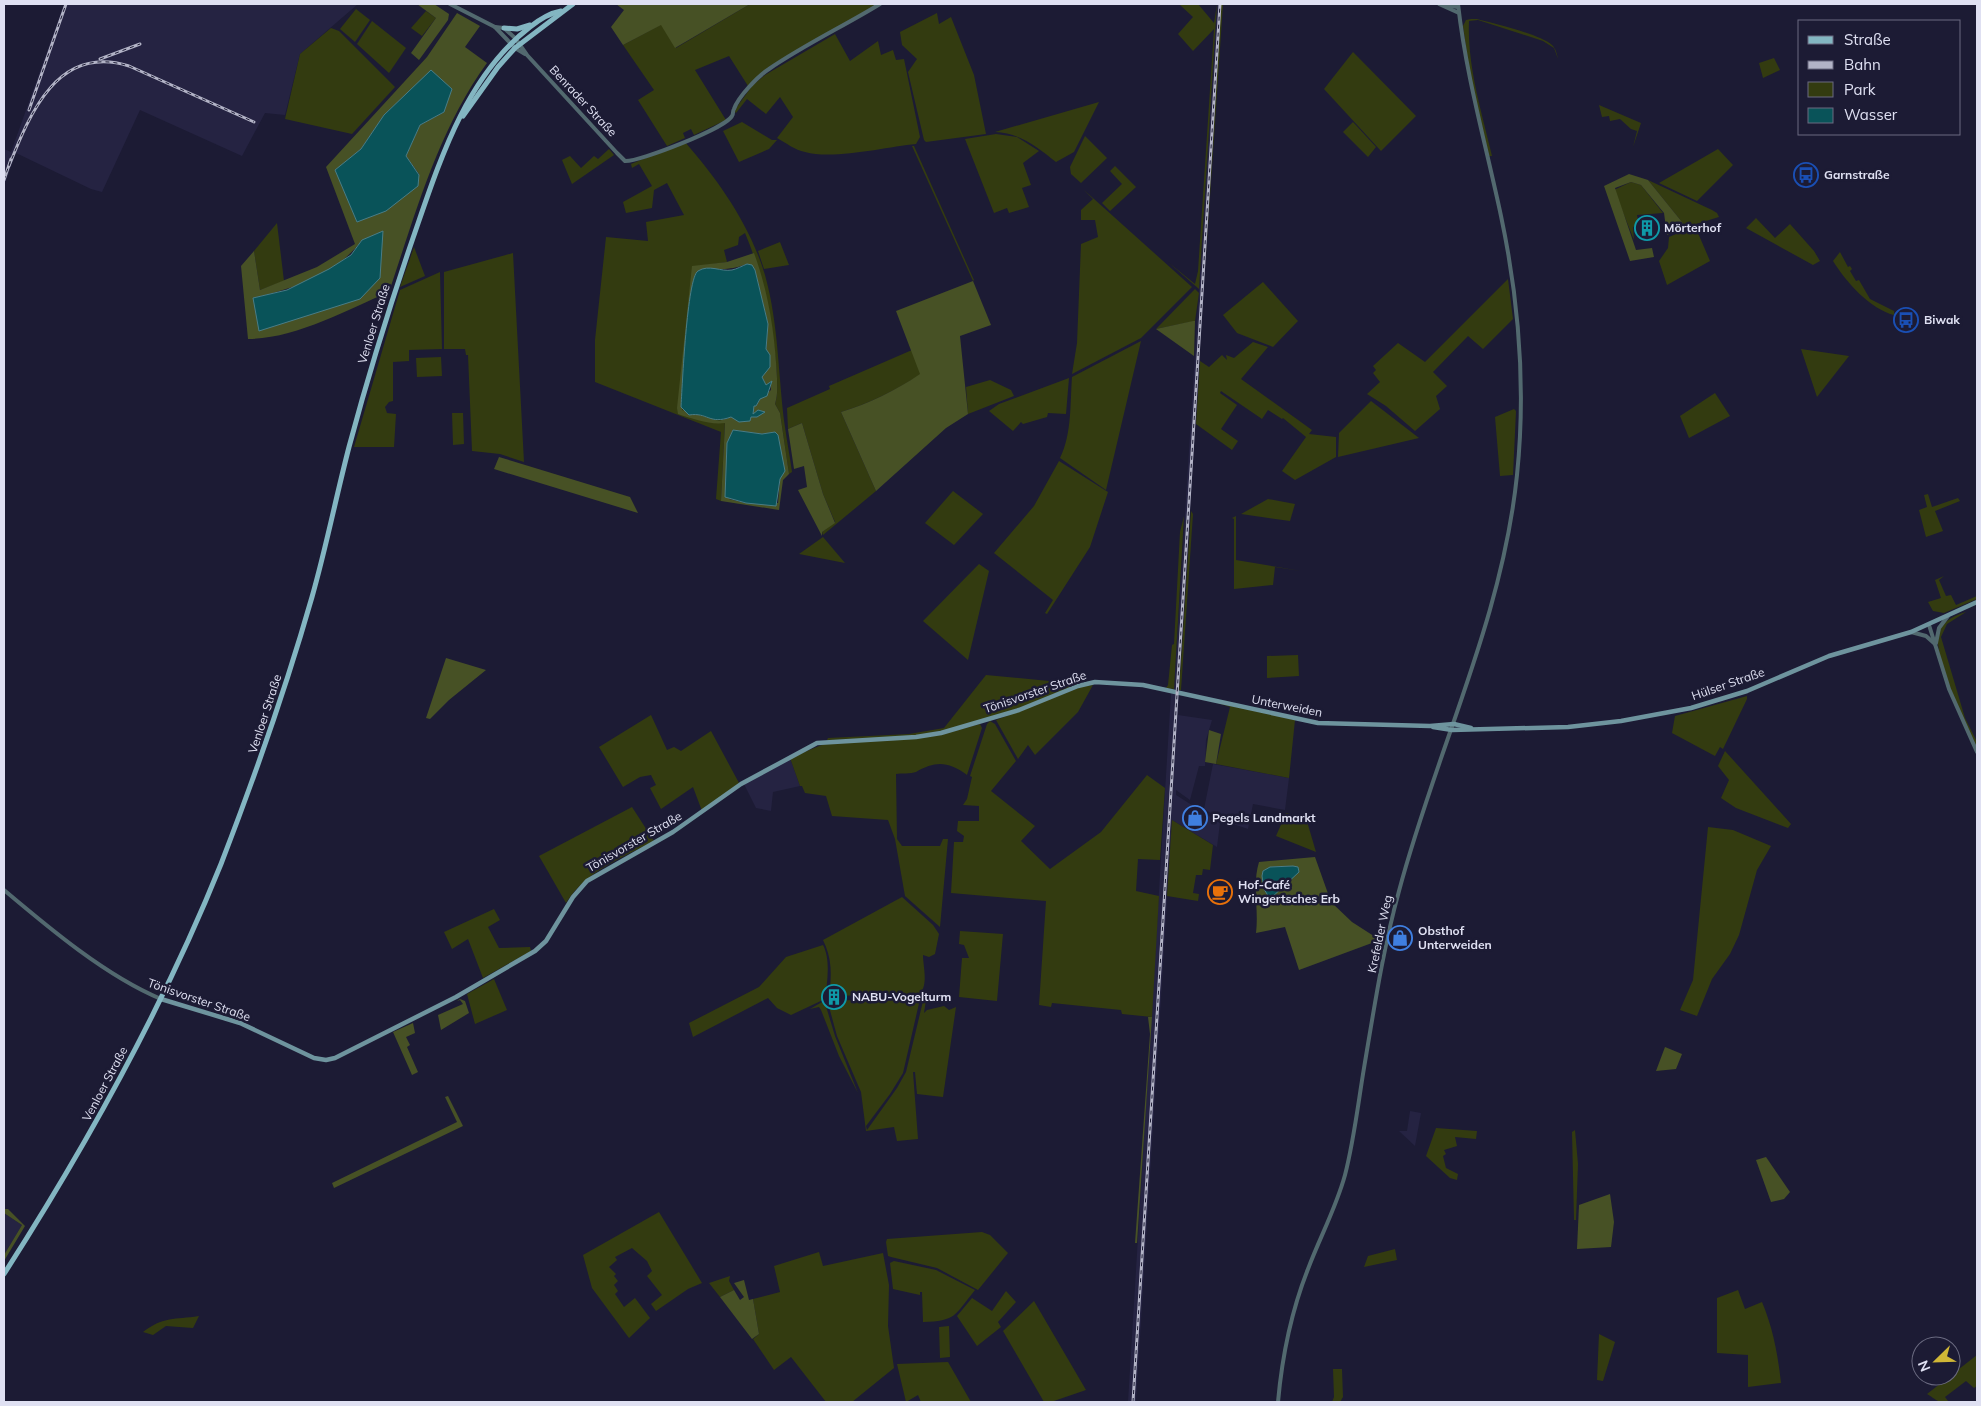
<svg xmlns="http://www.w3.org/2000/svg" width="1981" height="1406" font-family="Mulish,sans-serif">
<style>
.built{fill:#252342}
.green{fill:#333b10}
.forest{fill:#475125;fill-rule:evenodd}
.water{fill:#095359;stroke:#497d87}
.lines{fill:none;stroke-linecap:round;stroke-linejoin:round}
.tertiary{stroke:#52696f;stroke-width:4}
.secondary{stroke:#6e949e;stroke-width:4.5}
.primary{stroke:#83b6c2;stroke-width:5}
.rail-casing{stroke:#b2b3c6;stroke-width:3}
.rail{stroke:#1c1b34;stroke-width:1;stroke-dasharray:4;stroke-linecap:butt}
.labels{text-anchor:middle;stroke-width:5;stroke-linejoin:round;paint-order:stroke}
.street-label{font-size:12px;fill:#dfe0f2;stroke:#1c1b34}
.poi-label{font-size:12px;font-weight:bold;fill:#dfe0f2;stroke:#1c1b34;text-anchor:start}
</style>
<rect width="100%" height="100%" fill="#1c1b34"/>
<!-- built -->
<g class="built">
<path d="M64,4H358L300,54L285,115L265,113L242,156L140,110L102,192L91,189L16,153L4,186V149L11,152Z"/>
<path d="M1217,4H1221L1179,690L1174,689Z"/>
<path d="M1171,693L1179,694L1178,715L1212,720L1206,740L1205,766H1199L1190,800L1176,790V795L1220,823L1217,847L1172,820L1136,1402H1128Z"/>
<path d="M790,758L800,786L773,792L771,811L756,808L744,784Z"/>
<path d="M1213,764L1289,778L1285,810L1253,804L1248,829L1224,821L1204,809Z"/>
<path d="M1410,1111L1421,1113L1415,1146L1399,1131H1407Z"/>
<path d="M4,1213L22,1225L4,1255Z"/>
</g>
<!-- green -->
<g class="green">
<path d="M750,4H878L770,66L748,86L729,56L695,70L726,120L694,135L691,129L683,133L685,138L667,146L638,100L654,90L623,45L662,24L676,48Z"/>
<path d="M1179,4H1198L1214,23L1217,4L1199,289L1168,262L1195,284L1198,271L1214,29L1193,51L1178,34L1193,17Z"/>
<path d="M1221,4H1223L1205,271Z"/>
<path d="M356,9L370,20L355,42L340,29Z"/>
<path d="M426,11L436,18L422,36L411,28Z"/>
<path d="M937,13L939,24L951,17L974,75L986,134L926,142L924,140L908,72L917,59L902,45L900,32Z"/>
<path d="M1471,19H1477C1495,24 1540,34 1552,45C1556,49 1557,54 1558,59L1554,48L1543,41L1478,20L1469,21C1467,66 1482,113 1492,156H1489L1470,74L1463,26L1466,20Z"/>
<path d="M372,21L406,48L389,73L357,44Z"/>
<path d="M331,28L339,31L395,87L352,134L285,119L300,54Z"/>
<path d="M835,34L850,61L878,41L881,55L893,50L896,60L904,59L920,137L916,144C886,147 833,160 805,152C795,150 786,143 777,138L793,117L780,97L766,114L747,99L736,113L734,111L752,86L765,75Z"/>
<path d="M1353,52L1416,116L1381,151L1324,89Z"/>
<path d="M1774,58L1780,70L1763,78L1759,63Z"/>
<path d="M1099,102L1074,152L1056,162C1037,147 1020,133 995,132Z"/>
<path d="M1599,105L1641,123L1633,147L1637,131L1631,129L1620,119L1610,121L1609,116L1602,117Z"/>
<path d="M742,122L772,140H777L769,149L739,162L723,131Z"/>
<path d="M1353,122L1376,147L1368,157L1343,132Z"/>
<path d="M996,134L1017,137L1039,151L1023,163L1031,185L1022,188L1029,207L1009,213L1007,208L994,213L965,139Z"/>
<path d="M1085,136L1107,158L1081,183L1071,174L1070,167Z"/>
<path d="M685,142C719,181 750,225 765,275C779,325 778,376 785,427C787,442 790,457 792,472L789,474L780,413L775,404C778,394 777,388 777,378C774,327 765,281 745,233L739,237L738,245L724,250L727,262L692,267L725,422L721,501L716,499L721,432L595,382V340L606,237L648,241L646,222L684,215L667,183L654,190L652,208L626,213L623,202L652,186L639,164L632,168L631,164Z"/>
<path d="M912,146H914L974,280L973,281Z"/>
<path d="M609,149L614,155L572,184L562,160L570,156L581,168L594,156L598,159Z"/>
<path d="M1718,149L1733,165L1697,201L1659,183Z"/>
<path d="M1115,166L1136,187L1110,211L1102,203L1122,184L1110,171Z"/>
<path d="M1648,180L1712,210L1717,213L1719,217L1686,227Z"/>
<path d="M1631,182L1641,185L1663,213L1637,215L1639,225L1633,227L1634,240L1614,190Z"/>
<path d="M1084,190L1192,287L1141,338L1072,374L1077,343L1081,244L1098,237L1095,220H1081V210L1093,199Z"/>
<path d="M1756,218L1775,238L1790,224L1814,251L1820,261L1813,265L1746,228Z"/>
<path d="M277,223L284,281L260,290L254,251Z"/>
<path d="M1695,226L1710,261L1667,285L1659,261L1668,248L1669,237Z"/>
<path d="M780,242L789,265L764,269L758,251Z"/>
<path d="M414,247L425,276L400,287Z"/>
<path d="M1840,252L1848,267L1850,266L1852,269L1850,271L1856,281L1859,280L1870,299L1894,311V315C1870,309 1846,282 1833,261Z"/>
<path d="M513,253L524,462L500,454L472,451L468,355H466L465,349H444V272Z"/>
<path d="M440,272L442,349L409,350V361L393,362V401L389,402L385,407L387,413L396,414L394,447H354L400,290Z"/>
<path d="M1508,279L1513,319L1483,349L1468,336L1433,372L1447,386L1436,396L1440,409L1415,431L1386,406L1367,394L1380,382L1373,373L1376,370L1373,366L1398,343L1425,362Z"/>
<path d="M1263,282L1298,321L1273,347L1237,333L1223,315Z"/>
<path d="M1195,289L1199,293L1195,321L1156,329Z"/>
<path d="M1141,341L1106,490L1060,458C1072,434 1070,404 1072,377Z"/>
<path d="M1253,342L1268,347L1241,379L1312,430L1309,434L1336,437V457L1295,480L1282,471L1306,437L1283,418L1282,419L1268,410L1262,419L1221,391L1220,393L1237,405L1221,429L1238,441L1232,450L1196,424L1200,361L1209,367L1222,355L1227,360L1226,355L1234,358Z"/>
<path d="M1801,349L1849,356L1817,397Z"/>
<path d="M912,350L921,374C895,391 870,403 841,412L876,491L823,535L822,532L835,522L823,494L802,423L788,429L787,408L830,389L829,386Z"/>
<path d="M441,357L442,376L417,377L416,358Z"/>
<path d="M1069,378L1066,414L1048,413L1047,417L1023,424L1021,422L1013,431L989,411L999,404Z"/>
<path d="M990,380L1011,390L1014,396L968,414L966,387Z"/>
<path d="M1715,393L1730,416L1689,438L1680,416Z"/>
<path d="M1371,401L1419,438L1338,457L1339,433Z"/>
<path d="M1514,409L1516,411L1513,475L1500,476L1495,417Z"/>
<path d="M452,413H463L464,444L453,445Z"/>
<path d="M1059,461L1108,492L1090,547L1047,614L1045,613L1053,600L994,553L1034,506Z"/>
<path d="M953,491L983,514L954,545L925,523Z"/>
<path d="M1928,494L1932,507L1958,498L1960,501L1935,511L1943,531L1926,537L1919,510L1927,507L1924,495Z"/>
<path d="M1268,499L1295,504L1290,521L1241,514Z"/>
<path d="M1191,511L1193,514L1181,690H1179Z"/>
<path d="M1184,516L1174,689L1166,688L1168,685L1172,645L1174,644L1180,532Z"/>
<path d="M1236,516V560L1301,571L1275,567L1273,585L1234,589V519L1232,518Z"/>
<path d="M823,537L845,563L799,554Z"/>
<path d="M979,564L989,571L968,660L923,621Z"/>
<path d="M1944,576L1939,580L1946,596L1951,595L1956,605L1977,596V599L1944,613L1933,611L1928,602L1941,598L1935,580Z"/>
<path d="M1966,612L1947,624L1941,637L1965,718L1977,742V748C1967,725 1931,654 1939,631C1943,621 1957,614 1966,612Z"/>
<path d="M1298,655L1299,676L1267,678V656Z"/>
<path d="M986,675L1080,684C1028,705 975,727 919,735C889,740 857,739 827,740L828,738L909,734L944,728Z"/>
<path d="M1093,685L1078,712L1035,755L1028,745L1018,759L996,720L1081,687Z"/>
<path d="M1747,696V699L1723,749L1720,747L1715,756L1672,733L1675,716Z"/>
<path d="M1208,700L1295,720L1289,778L1216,764L1230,707Z"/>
<path d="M651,715L667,750L674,747L681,751L711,731L739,783L702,811L693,787L661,809L650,788L656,785L651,775L640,777L623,787L599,747Z"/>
<path d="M990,721L995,724L1016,761L991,791L1035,826L1021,841L1050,869L1101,832L1147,775L1165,788L1160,860L1138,859L1136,891L1159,896L1152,1017L1122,1014L1121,1010L1052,1003L1051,1007L1039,1005L1046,901L951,893L954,842H963L964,836L957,831L958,821H979V806L963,805L967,799L972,777L970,776L987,724Z"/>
<path d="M980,724L982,728L967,775C948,761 935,761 916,772C911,774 901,773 896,774L897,839L902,846H940L943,839H948L940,927L905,896L895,839L888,820L832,816L826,796L805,793L802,786H800L790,758L824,744L951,732Z"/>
<path d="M1725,751L1791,824L1788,828L1736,808L1721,798L1729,780L1718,766Z"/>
<path d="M632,807L654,841C622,858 586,871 566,903L539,856Z"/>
<path d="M1286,813L1306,818L1316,852L1276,836Z"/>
<path d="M1172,820L1213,845L1210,870L1203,869L1202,875H1196L1193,893L1199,894L1198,901L1167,896Z"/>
<path d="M1708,827L1733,830L1771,846L1757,870L1739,935L1730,954L1712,979L1697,1016L1680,1010L1693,980Z"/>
<path d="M902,897L933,925L939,934L935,954L929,957L923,955C923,967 929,986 919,994L829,996C832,975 832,958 823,940Z"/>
<path d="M494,909L500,920L488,927L499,948L530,947L531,951L483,978L468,939L452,949L444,932Z"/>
<path d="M960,931L1003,934L997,1001L959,997L962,958H969L964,945L959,944Z"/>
<path d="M823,945C831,960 827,983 825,999L791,1015L777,1008L768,998L693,1037L689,1023L759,987L786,957Z"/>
<path d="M494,979L507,1010L475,1024L467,994Z"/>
<path d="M918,997L920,999L903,1073L890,1094L866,1126L867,1130L897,1088L906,1072L924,997L926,1000L924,1013L927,1010L944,1006L949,1010L956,1007L943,1097L917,1094L915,1072H913L918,1139L897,1141L894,1127L866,1131L861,1092L837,1036L828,1003L832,1001Z"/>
<path d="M822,1002L825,1003L835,1036L858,1093L839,1056L821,1010L819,1007L810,1009Z"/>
<path d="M1436,1128L1477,1131L1476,1139L1455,1137L1457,1146L1444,1150L1446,1154L1443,1156L1446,1168L1458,1174L1457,1180L1450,1178L1426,1156Z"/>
<path d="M1575,1130L1578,1164L1576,1220H1574L1572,1132Z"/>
<path d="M659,1212L702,1283L688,1289L656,1311L651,1304L662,1295L647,1276L652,1271L647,1261L632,1248L615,1257L617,1260L609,1267L616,1274L614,1276L618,1281L614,1285L618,1291L615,1294L624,1307L635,1298L650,1318L629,1338L592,1288L583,1255Z"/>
<path d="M982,1232L990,1235L1008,1253L978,1290L937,1268L891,1257L888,1256L886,1242L887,1239Z"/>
<path d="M1395,1249L1397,1260L1364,1267L1368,1256Z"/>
<path d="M819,1252L823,1266L883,1253L889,1285L888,1326L894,1368L852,1402H826L791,1357L774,1370L753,1339L759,1334L753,1299L780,1292L774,1266Z"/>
<path d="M894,1261L936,1270L975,1290C954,1316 956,1321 923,1322L922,1292H920V1295L893,1289L890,1263Z"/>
<path d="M730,1276L729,1281L734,1290L720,1297L709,1283Z"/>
<path d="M1738,1290L1745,1309L1762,1302C1773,1328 1778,1355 1781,1383L1748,1387V1355L1717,1353V1298Z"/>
<path d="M1006,1291L1016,1302L998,1322L1001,1327L977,1346L957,1316L972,1298L992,1311Z"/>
<path d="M1034,1301L1086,1390L1051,1402H1044L1003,1331Z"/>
<path d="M199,1316L193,1328L166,1326L153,1335L143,1332C164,1316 174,1320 199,1316Z"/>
<path d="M949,1326L950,1357L940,1358L939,1327Z"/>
<path d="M1599,1334L1615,1342L1603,1381L1597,1380Z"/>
<path d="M1977,1355V1386L1974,1388L1966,1381L1945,1397L1948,1401C1940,1405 1934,1398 1927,1394Z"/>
<path d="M948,1362L971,1402H921L918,1395L906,1402L897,1364Z"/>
<path d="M1333,1369H1342L1343,1397L1340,1402H1332L1334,1397Z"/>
</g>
<!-- forest -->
<g class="forest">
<path d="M417,4H434L449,14L448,20L419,60L411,53L436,18Z"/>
<path d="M616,4H750L675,48L661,25L623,45L611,27L624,10Z"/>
<path d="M457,13L480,26L465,47L487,63C438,130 415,215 389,292C347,310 294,339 248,339L241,266L254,251L260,290L317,267L355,244L326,167L427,57ZM431,71L444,112L420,125L406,156L419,174L357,222L336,170L361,149L384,115ZM362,240L360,299L253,298C293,289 337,274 362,240Z"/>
<path d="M1629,174L1648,180L1686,227L1667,235L1664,213L1641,185L1631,182L1615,188L1636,250L1652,248L1654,257L1630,261L1604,186Z"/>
<path d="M754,253C769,294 775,335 777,378C777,388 778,394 775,404L780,413L789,474L783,480L779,510L721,501L725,423C710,425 693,419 678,414L677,408L692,266L727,262ZM747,264L755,270L768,324L766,350L770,364L762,377L766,385L770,383L771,390L760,399L756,406H753V414H756L757,417H731L719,421L682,410L683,371L699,271C718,267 726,272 747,264ZM733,430L762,434L775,432L780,479L778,503H746L729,499L727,443Z"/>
<path d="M973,281L991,325L960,336L968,414L946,428L876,491L841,412C870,403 895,391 920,374L896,311Z"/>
<path d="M1195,321L1194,356L1156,329L1193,321Z"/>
<path d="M802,423L823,494L835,523L822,532V536L798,490L807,487L804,466L794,469L788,429Z"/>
<path d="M499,457L630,497L638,513L494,469Z"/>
<path d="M446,658L486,670L449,700L430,719L426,718Z"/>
<path d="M1209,730L1221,734L1216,764L1205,762Z"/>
<path d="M1315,857L1331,902L1352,922L1380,940L1299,970L1285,927L1256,933C1259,909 1252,885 1259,862ZM1288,866L1299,869V871L1270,899L1264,889L1270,867Z"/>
<path d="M460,999L465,1001L469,1013L441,1030L438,1015L463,1004L460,1000L457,1001Z"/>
<path d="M1148,1017H1152L1137,1243H1135L1150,1034Z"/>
<path d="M413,1023L415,1033L406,1037L410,1045L407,1047L418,1072L412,1075L393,1032Z"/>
<path d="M1665,1047L1682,1054L1676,1069L1656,1071Z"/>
<path d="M448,1096L463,1126L334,1188L332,1183L457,1122L445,1097Z"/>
<path d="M1766,1157L1790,1192L1784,1199L1771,1202L1756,1160Z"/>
<path d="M1610,1194L1614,1222L1611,1247L1577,1249L1579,1205Z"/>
<path d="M4,1209H8L25,1226L4,1261V1255L22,1225L4,1213Z"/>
<path d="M744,1280L749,1300L753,1299L759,1334L752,1339L720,1297L734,1290L740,1300L744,1297L734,1283Z"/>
</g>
<!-- water -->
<g class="water">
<path d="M431,70L452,89L444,112L420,125L406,156L419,175L418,186L386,211L357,222L335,170L361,149L384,115Z"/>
<path d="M383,231L380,278L360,299L259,331L253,298L287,290L329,269L351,255L362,240Z"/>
<path d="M747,264L752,265L755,270L768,324L766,349L770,355V367L762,377L766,385L772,381L767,396L760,399L756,406H754L753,414L758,410L765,412L757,417H751L750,421L739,422L731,417C709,425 708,412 689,415L681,407C682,389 687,277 698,271C709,264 721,272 732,270C737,269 742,266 747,264Z"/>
<path d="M733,430L762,434L775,432L778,435L785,471L780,479L776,506L746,503L725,497L727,443Z"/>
<path d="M1293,866L1298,867L1299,872L1270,899L1264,889L1262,876L1263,871L1270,867Z"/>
</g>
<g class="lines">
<!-- tertiary -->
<g class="tertiary">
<path d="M450,4L495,27L515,48L525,54"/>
<path d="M1439,4L1459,13"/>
<path d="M1444,5L1458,7"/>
<path d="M495,27L504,28L515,38L527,55L617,153L625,161C639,162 726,128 732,116C734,113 732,112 734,109C738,97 758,76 769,69C804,45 844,26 880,4"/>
<path d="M1929,625L1949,689L1977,752"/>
<path d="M1911,632L1926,636L1935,644"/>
<path d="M1936,643L1939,628L1948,616"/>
<path d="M4,890C49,928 106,976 161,999"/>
<path d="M1278,1402C1282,1357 1291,1312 1308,1269C1320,1237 1336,1208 1345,1175C1354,1140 1358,1104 1364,1068C1374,1009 1383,949 1399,891C1436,751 1502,621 1517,475C1526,388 1519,301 1501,216C1486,145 1466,76 1458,4"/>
</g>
<!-- secondary -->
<g class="secondary">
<path d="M1433,727L1452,730L1568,727L1621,721L1691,708L1747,691L1829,656L1911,632L1977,602"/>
<path d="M161,999L240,1023L314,1058L326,1060L335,1058L456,997L535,951L546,941L573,897L587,881L673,832L741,784L817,743L916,737L941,733L1019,710L1078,686L1095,682L1143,685L1318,723L1430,726L1454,724L1471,728"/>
</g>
<!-- primary -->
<g class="primary">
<path d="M504,28L517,29L530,25"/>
<path d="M463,116L498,67L515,48L573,4"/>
<path d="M4,1274C88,1143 163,1008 221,864C255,776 286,688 312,597C326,548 336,497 349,447C368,376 389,308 413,238C439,163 465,77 530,27C540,19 550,13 561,11"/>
</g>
<defs>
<g id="rail">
<path d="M100,59L140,44"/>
<path d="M29,110L66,4"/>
<path d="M9,166C30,113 58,44 129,66L254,122"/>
<path d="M4,180L11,159"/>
<path d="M1133,1402L1220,4"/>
</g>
</defs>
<!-- rail casing -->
<use href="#rail" class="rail-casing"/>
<!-- rail -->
<use href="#rail" class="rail"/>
</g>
<!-- icons -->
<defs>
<symbol id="bus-ring" viewBox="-11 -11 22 22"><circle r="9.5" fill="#1c1b34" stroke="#1a4fb4" stroke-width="1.5"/><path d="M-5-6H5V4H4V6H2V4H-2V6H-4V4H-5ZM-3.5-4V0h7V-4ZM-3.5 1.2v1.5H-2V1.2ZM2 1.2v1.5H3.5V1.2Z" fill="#1a4fb4"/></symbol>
<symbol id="building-ring" viewBox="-11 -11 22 22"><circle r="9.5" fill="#1c1b34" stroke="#0f9aa8" stroke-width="1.5"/><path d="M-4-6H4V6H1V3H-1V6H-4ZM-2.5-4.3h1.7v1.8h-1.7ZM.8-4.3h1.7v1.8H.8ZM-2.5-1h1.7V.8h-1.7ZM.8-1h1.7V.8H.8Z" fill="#0f9aa8"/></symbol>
<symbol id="shop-ring" viewBox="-11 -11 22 22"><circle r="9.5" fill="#1c1b34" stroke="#3f7fe0" stroke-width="1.5"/><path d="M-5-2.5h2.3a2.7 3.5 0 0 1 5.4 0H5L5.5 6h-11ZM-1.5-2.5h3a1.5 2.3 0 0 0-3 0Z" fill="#3f7fe0"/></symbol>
<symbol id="cafe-ring" viewBox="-11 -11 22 22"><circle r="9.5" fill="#1c1b34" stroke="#e8710a" stroke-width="1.5"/><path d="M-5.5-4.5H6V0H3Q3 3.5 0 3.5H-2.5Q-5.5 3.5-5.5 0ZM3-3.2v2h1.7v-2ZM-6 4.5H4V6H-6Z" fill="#e8710a"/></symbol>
</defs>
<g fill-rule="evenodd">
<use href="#bus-ring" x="1792" y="161" width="28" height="28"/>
<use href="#building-ring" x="1633" y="214" width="28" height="28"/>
<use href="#bus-ring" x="1892" y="306" width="28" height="28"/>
<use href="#shop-ring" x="1181" y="804" width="28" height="28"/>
<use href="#cafe-ring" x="1206" y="878" width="28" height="28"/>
<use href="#shop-ring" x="1386" y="924" width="28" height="28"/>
<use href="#building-ring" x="820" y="983" width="28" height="28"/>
</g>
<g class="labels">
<!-- street labels -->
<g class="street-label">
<text transform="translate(583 101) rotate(47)" y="4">Benrader Straße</text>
<text transform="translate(374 324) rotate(-73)" y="4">Venloer Straße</text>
<text transform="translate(1728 684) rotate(-19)" y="4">Hülser Straße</text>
<text transform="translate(1035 692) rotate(-19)" y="4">Tönisvorster Straße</text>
<text transform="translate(1287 706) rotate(11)" y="4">Unterweiden</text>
<text transform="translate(265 714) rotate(-72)" y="4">Venloer Straße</text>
<text transform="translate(634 842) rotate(-30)" y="4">Tönisvorster Straße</text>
<text transform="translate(1380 934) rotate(-78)" y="4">Krefelder Weg</text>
<text transform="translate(199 1000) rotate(19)" y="4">Tönisvorster Straße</text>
<text transform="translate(105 1084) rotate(-62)" y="4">Venloer Straße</text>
</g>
<!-- poi labels -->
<g class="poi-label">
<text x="1824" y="179">Garnstraße</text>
<text x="1664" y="232">Mörterhof</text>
<text x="1924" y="324">Biwak</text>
<text x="1212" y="822">Pegels Landmarkt</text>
<text x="1238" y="889">Hof-Café<tspan x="1238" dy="14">Wingertsches Erb</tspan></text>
<text x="1418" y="935">Obsthof<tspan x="1418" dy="14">Unterweiden</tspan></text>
<text x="852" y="1001">NABU-Vogelturm</text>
</g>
</g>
<!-- border -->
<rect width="1981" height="1406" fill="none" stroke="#dfe0f2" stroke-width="10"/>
<!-- legend -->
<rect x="1798" y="20" width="162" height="115" fill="#1c1b34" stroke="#6a6a80"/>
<rect x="1808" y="36" width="25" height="8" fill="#83b6c2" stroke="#6a6a80"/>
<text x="1844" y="45" font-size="15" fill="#dfe0f2">Straße</text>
<rect x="1808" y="61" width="25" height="8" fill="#b2b3c6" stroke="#6a6a80"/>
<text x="1844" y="70" font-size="15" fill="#dfe0f2">Bahn</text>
<rect x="1808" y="82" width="25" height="15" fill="#333b10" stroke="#6a6a80"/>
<text x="1844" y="95" font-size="15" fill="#dfe0f2">Park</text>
<rect x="1808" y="108" width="25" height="15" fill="#095359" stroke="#6a6a80"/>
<text x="1844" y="120" font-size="15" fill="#dfe0f2">Wasser</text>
<!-- north arrow -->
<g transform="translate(1936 1361) rotate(247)"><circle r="24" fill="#1c1b34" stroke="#6a6a80"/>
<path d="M0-4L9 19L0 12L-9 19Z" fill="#d0b736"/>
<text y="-8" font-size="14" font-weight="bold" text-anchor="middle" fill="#dfe0f2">N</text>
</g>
</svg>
